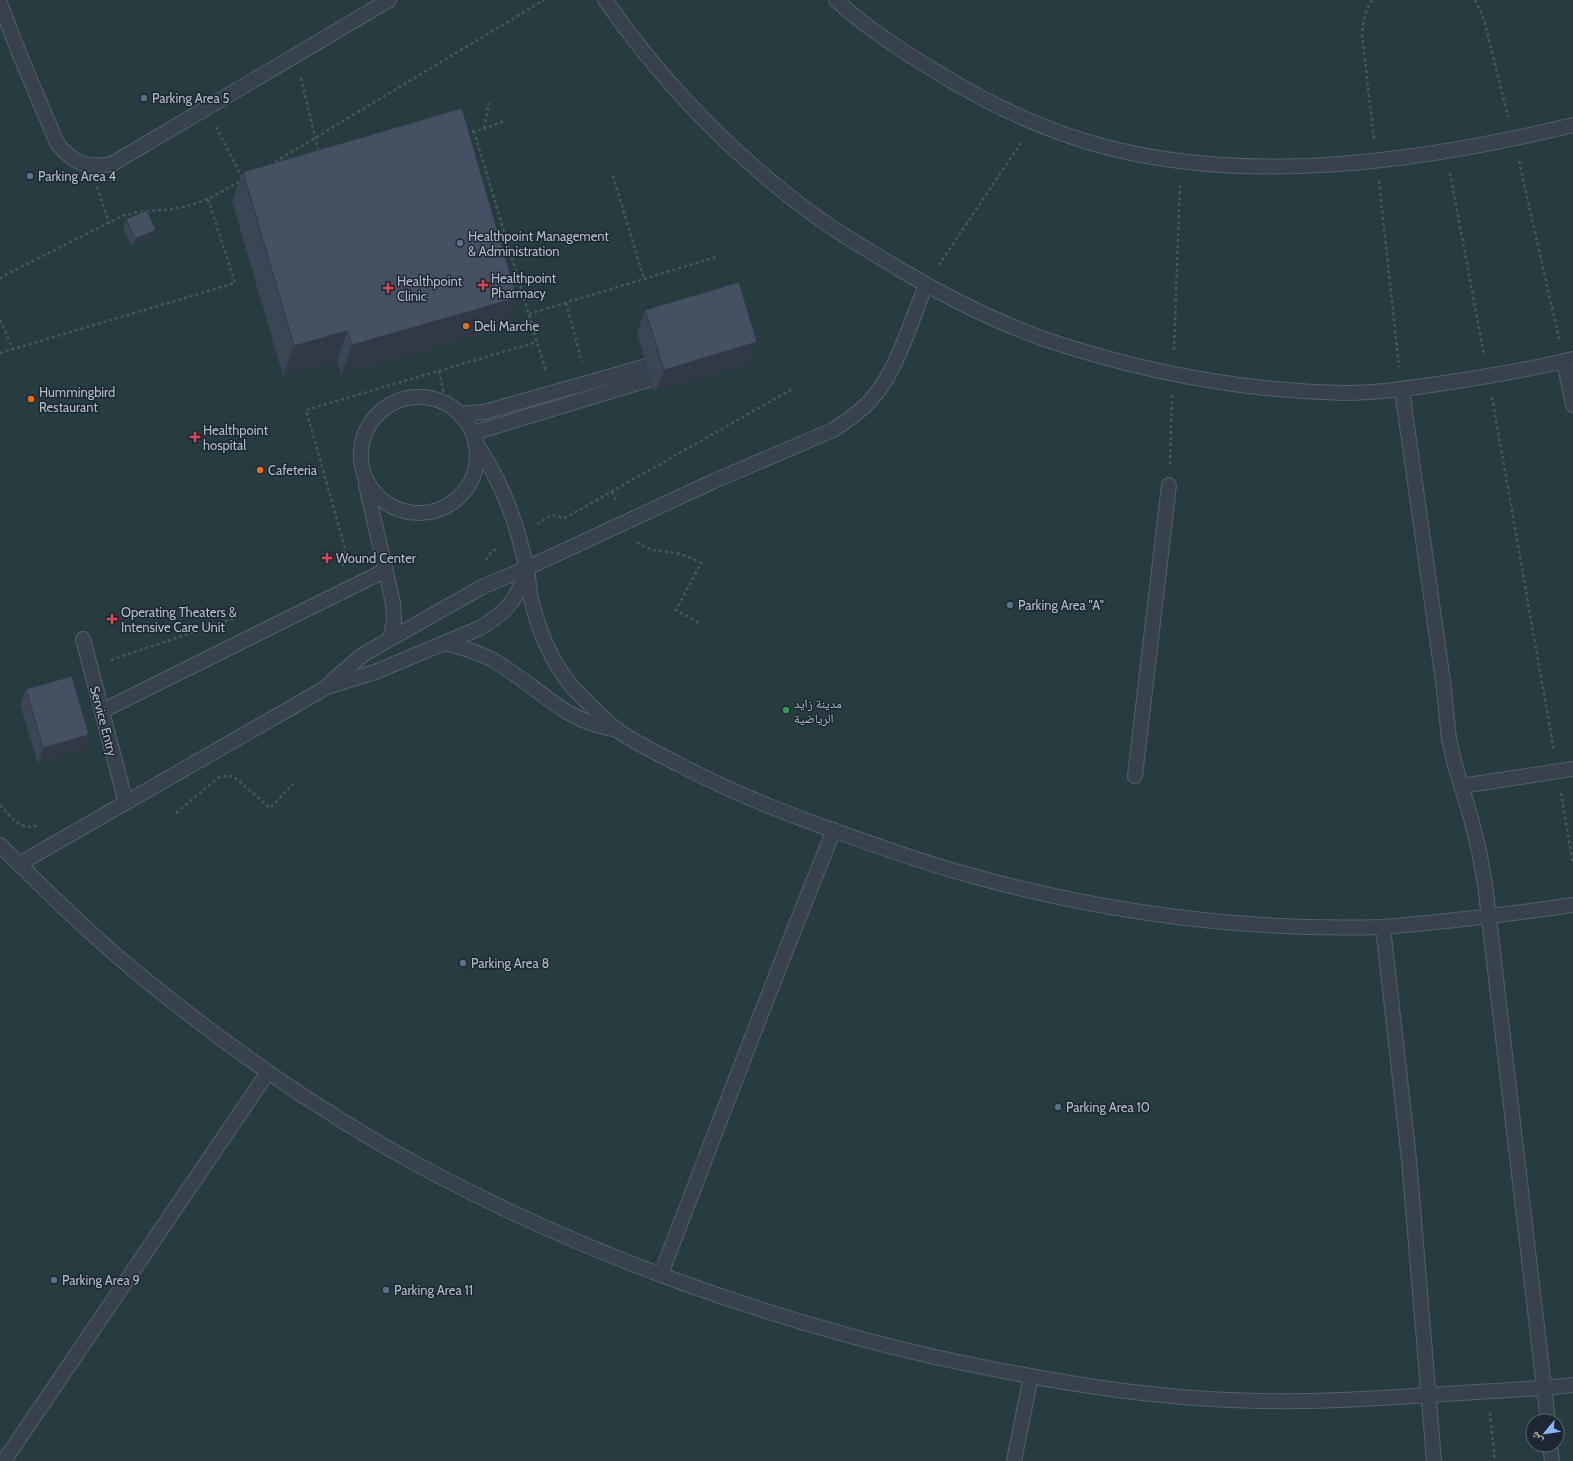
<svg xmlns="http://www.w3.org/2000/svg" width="1573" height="1461" font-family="Cabin,'Noto Naskh Arabic',sans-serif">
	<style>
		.green { fill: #263c3f; fill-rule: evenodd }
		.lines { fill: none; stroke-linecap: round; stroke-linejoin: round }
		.lane-casing { stroke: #565f6c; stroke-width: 16 }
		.path { stroke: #44595c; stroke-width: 2.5; stroke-dasharray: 3 3; stroke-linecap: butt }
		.lane { stroke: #38414e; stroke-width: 14 }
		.wall { fill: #3b4654 }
		.shaded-wall { fill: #303945 }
		.building { fill: #455162; stroke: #303945 }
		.service-dot { fill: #5c6f8a; stroke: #1d2633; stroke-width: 1.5 }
		.health-dot { fill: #e0444e; stroke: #1d2633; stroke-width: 1.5 }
		.food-dot { fill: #e8710a; stroke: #1d2633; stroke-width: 1.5 }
		.leisure-dot { fill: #2e9e5b; stroke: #1d2633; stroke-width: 1.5 }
		.labels { text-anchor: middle; stroke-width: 3; stroke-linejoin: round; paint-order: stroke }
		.poi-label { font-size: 13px; fill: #b4bcc9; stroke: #1d2633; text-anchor: start }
		.street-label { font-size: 13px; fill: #b4bcc9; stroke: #1d2633 }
	</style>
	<rect width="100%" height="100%" fill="#242f3e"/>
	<path class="green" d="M0,0H1573V1461H0ZM1533,1421H1557V1445H1533Z"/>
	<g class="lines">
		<g class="lane-casing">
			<g id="lane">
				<path d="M605,0C658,76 721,143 794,200C827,226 864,248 901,270C948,298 998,323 1050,341C1144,372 1245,391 1344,393C1384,393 1424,386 1464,380C1501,374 1538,368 1573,359"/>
				<path d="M836,0C865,27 898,48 932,69C981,100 1032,125 1088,142C1241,188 1420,162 1573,125"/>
				<path d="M0,3L19,53L57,143C73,163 87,169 112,164L389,0"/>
				<path d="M1564,361L1573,405"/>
				<path d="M1402,390L1443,681L1449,739L1455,765L1471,818L1479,851L1485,884L1548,1421"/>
				<circle cx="419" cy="455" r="58"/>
				<path d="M460,414L484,412L647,366"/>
				<path d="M473,433L651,379"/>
				<path d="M475,442C495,472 510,503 519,538C522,549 525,559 527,570C529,581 529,592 532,603C540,634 554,667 576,691C588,703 606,722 620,732C638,744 658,754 678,764C725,789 774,809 824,827C872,844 920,862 969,875C1102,912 1243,931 1382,927C1397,926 1413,924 1428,923C1477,918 1525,912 1573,905"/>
				<path d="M366,485L393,603L394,621L390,639"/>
				<path d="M83,639L126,803"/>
				<path d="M445,643C461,647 476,652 491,659C519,674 542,697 569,713C584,722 601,727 618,730"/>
				<path d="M327,687L339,675L364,654L482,587L527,568L714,481L833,430C848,420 863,410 875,395C898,368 912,318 926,285"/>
				<path d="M102,711L386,570"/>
				<path d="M1135,776L1169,485"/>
				<path d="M1461,786L1573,769"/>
				<path d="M0,845C50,895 101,945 157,989C243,1058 335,1121 433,1173C588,1255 764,1318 935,1357C1032,1378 1131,1396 1230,1400C1335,1405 1440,1393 1545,1388L1573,1385"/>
				<path d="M19,864L327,687L375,672L480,628C505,613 517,600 526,572"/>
				<path d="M1383,927L1409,1160L1434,1461"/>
				<path d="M661,1274C718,1126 774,977 834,830"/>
				<path d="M1550,1445L1552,1461"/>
				<path d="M4,1461L268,1072"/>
				<path d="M1014,1461L1031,1376"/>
			</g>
		</g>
		<g class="path">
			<path d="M1372,0C1365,11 1363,22 1362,34L1374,139"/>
			<path d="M1475,0L1484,19L1508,117"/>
			<path d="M301,78L319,153"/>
			<path d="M216,127L243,180"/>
			<path d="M484,128L489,103"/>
			<path d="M474,131L546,372"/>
			<path d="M466,133L484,129L504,121"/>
			<path d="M1519,161L1559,339"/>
			<path d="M270,165L544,0"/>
			<path d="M1450,173L1484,355"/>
			<path d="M613,176L644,279"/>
			<path d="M1379,181L1399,367"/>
			<path d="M97,187L109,223"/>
			<path d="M939,265L1022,141"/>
			<path d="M0,279L7,274L122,216L137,212L173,209L191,205L208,199L241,181"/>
			<path d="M566,303L582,362"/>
			<path d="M529,314L716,257"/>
			<path d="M0,320L13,349"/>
			<path d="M1174,350L1180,183"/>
			<path d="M0,353L235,283L208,199"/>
			<path d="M439,371L445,398"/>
			<path d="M1492,397L1554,751"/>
			<path d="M1170,464L1172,395"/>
			<path d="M612,492L617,502"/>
			<path d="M537,524L552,515L565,518L794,388"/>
			<path d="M637,542C651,553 660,550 676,553C685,555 693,559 701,563L676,610L699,623"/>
			<path d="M486,560L491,552L499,547"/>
			<path d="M343,566L345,548L306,410L537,342"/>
			<path d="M111,660L235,618"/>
			<path d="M1561,793L1573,864"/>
			<path d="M0,805C11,817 19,830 37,826"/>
			<path d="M176,813L218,778C224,776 228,775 234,777L270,808L293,784"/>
			<path d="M1490,1413L1495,1461"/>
		</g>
		<use href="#lane" class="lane"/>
	</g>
	<g class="wall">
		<path d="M243,172L517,298L506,327L341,375L337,361L283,376L232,201Z"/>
		<path d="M126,219L156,230L153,237L132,247L123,227Z"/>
		<path d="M645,310L749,365L655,392L637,333Z"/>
		<path d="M26,689L89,735L84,750L38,764L20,704Z"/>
	</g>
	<g class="shaded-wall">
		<path d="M156,230L153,237L132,247L135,239Z"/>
		<path d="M517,298L506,327L341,375L352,345Z"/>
		<path d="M347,331L337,361L283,376L294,346Z"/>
		<path d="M757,342L749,365L655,392L664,370Z"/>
		<path d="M89,735L84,750L38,764L43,748Z"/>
	</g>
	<g class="building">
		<path d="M462,108L517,298L352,345L347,331L294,346L243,172Z"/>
		<path d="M147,210L156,230L135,239L126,219Z"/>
		<path d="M739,282L757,342L664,370L645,310Z"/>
		<path d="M72,676L89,735L43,748L26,689Z"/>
	</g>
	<g class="service-dot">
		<circle cx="144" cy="98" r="4"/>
		<circle cx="30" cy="176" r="4"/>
		<circle cx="460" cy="243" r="4"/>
		<circle cx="1010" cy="605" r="4"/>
		<circle cx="463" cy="963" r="4"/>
		<circle cx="1058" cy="1107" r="4"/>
		<circle cx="54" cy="1280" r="4"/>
		<circle cx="386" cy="1290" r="4"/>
	</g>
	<g class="health-dot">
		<path d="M481 279h4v4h4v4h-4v4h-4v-4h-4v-4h4z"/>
		<path d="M386 282h4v4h4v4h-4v4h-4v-4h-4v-4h4z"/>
		<path d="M193 431h4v4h4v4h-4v4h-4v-4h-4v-4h4z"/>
		<path d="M325 552h4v4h4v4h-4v4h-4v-4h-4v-4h4z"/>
		<path d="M110 613h4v4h4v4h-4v4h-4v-4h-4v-4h4z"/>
	</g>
	<g class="food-dot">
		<circle cx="466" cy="326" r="4"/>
		<circle cx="31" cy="399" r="4"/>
		<circle cx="260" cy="470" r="4"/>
	</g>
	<circle class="leisure-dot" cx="786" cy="710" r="4"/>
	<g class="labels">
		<g class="poi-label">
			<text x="152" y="103">Parking Area 5</text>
			<text x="38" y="181">Parking Area 4</text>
			<text x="468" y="241">Healthpoint Management<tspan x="468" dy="15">&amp; Administration</tspan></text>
			<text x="491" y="283">Healthpoint<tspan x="491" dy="15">Pharmacy</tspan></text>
			<text x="397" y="286">Healthpoint<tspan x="397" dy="15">Clinic</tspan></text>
			<text x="474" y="331">Deli Marche</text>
			<text x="39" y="397">Hummingbird<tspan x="39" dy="15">Restaurant</tspan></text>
			<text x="203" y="435">Healthpoint<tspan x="203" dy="15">hospital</tspan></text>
			<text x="268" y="475">Cafeteria</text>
			<text x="336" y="563">Wound Center</text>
			<text x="1018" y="610">Parking Area "A"</text>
			<text x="121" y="617">Operating Theaters &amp;<tspan x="121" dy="15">Intensive Care Unit</tspan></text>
			<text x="794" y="708">مدينة زايد<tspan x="794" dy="15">الرياضية</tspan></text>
			<text x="471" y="968">Parking Area 8</text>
			<text x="1066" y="1112">Parking Area 10</text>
			<text x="62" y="1285">Parking Area 9</text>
			<text x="394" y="1295">Parking Area 11</text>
		</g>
		<g class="street-label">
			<text transform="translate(104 721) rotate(75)" y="5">Service Entry</text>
		</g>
	</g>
	<g transform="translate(1545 1433) rotate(241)"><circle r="19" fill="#1d2633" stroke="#59626f"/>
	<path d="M0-3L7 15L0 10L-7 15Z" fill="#8ab4f8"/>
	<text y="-6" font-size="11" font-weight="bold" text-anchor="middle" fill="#b4bcc9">ش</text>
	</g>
</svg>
